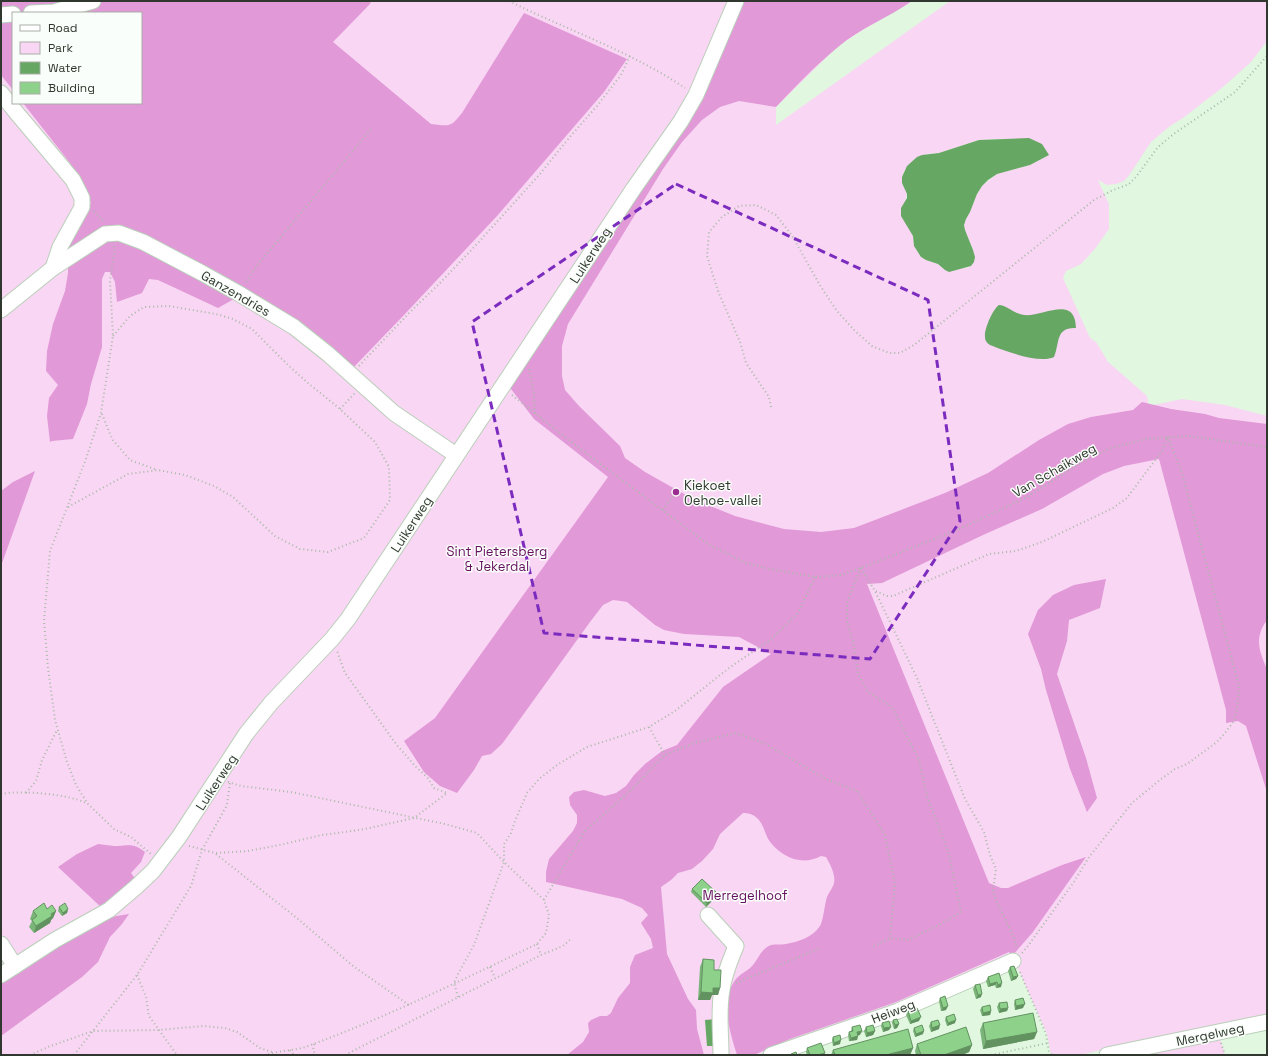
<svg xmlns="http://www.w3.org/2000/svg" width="1268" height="1056" font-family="'Space Grotesk',sans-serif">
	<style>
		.green { fill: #f9d6f3; fill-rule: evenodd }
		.forest { fill: #e199d8 }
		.water { fill: #66a763 }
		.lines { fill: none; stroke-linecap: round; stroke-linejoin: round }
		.minor-casing { stroke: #bacfb9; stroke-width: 17 }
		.path { stroke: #a9baa8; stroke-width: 2; stroke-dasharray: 1 3; stroke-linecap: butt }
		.minor { stroke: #fff; stroke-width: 15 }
		.wall { fill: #7ab478 }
		.shaded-wall { fill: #639261 }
		.building { fill: #8ed18b; stroke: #639261 }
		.marked { fill: none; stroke: #7b2cbf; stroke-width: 3; stroke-dasharray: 8 5; stroke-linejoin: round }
		.poi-dot { fill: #992e90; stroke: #fafefa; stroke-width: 1.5 }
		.labels { text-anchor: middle; stroke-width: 3; stroke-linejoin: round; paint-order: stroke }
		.street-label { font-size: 13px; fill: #2f372e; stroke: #fafefa }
		.poi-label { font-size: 13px; fill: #2f372e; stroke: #fafefa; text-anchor: start }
		.park-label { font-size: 13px; fill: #650f5f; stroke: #fafefa }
	</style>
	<rect width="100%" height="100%" fill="#e1f7e0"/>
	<g class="green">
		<path d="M1,1H912L858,33L838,46L776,107V125L950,1H1267V41L1251,62L1223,87L1183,118L1170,126L1151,142L1130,174L1124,181L1116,184L1107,185L1098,180L1109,204V229L1094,250L1081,264L1066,271L1063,278L1090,338L1096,342L1107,360V361L1147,396L1149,406L1182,399L1225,405L1267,416V1015L1079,1055H1051L1047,1034L1011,953L897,1004L756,1055H1ZM13,13H141V103H13ZM997,139L1013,140L1049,155L1030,165L997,174L982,186L977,194L970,212L966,219L964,225L965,230L973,250L974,262L971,266L967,268H961L953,271L945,270L938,264L926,260L921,257L914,246L913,236L911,232L905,202L907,193L902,183L904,171L927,154L939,153L979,140Z"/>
		<path d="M1220,1038L1225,1055H1141Z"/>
	</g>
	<g class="forest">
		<path d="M1,1H371L370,4L333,42L431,124C450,126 450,128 462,113L524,13L627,59L604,92L497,216L404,315L350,371L241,295L218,308L158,280L149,279L142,293L117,302L115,282L110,272H105L102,279V347L91,384L87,404L73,439L52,441L50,442L47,416L49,398L58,385L46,371L47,351L53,324L65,291L68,273V254L59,253L91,203L70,163L23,103H141V13H13V90L1,75Z"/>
		<path d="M739,1H912C888,18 860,28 838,47C816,65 795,87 776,107L739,101L720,107L702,120L682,142L663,169L568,324L562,346V376L565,390L579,406L620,446L625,458L645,472L693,499L735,516L784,529L821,532L854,528L875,520L945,493L988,473L1039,440L1068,424L1091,417L1133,410L1142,402L1171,409L1205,414L1219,418L1267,424V620C1254,638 1259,651 1267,669V792L1246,726L1238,721L1226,723V710L1159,459L1124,466L1103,474L1042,509L983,535L882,583L867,584L989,883L1001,888H1008L1062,865L1086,857L1033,932L1012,956L1009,952L896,1002L790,1039L754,1055H737C730,1032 719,1000 736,979C741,973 748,971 753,965C759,958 761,949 771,945C775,944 781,945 786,944C798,942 813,937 820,926C823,922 825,903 827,897C829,892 833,888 834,883C836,875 830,864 826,857L821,856C803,866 783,858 771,843C765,836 764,824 757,818C753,814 748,813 743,813L720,834L713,849L702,861L692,869L678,873L671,880L661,887L667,954L688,999L696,1010L697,1029L704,1055H567L583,1042L589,1032L588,1023L591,1020L600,1016H607L611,1013L618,998L630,983V967L635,955L653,948L651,939L641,923L648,915L642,908L622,899L546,882V872L549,859L573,831L577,823V815L570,805L569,797L574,792L584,790L605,796L616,793L626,786L634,775L645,764L662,751L677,745L723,687L771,654L739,637L684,634L664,630L655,625L627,602L621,601L613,600L603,605L590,622L502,744L491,754L482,756L474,770L457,793L440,786L424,772L404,741L435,718L608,477L534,419L511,389L510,382L651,169Z"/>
		<path d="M35,471L1,566V491L13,482Z"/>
		<path d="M1106,579L1100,608L1069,620L1067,641L1057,674L1086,758L1097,798L1087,812L1070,769L1046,690L1041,669L1028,634L1038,610L1053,595L1074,585Z"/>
		<path d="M98,844C103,845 109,845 114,846C127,846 133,842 145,852L141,862L131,873L136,880L101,907L58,867L77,854Z"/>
		<path d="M129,914L122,924L110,937L98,962L82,977L1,1036V981L99,919Z"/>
	</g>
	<g class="water">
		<path d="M1029,138L1042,144L1049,155L1030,165L997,174L988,180L982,186L977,194L970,212L966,219L964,225L965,230L973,250L975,257L974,262L971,266L949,272L945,270L938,264L926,260L921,257L914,246L913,236L901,216V208L907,198V194L902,183V177L907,166L917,157L922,155L939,153L979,140Z"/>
		<path d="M999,305C1007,305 1014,314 1024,315C1043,317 1075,294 1076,328C1055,327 1060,343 1054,357C1039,364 1005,351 990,345C987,343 985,341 985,337C984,329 993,309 999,305Z"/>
		<path d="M716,1019L718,1046H707L705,1020Z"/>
	</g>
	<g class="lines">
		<g class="minor-casing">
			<g id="minor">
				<path d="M31,13L54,12L93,1"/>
				<path d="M1,15L13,14"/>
				<path d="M1,93L15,111L73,180L82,198V207L60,247L53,268"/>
				<path d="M1,310L53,268L105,234L119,233L143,242L202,273L238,293L294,327L328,354L394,413L456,455"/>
				<path d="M708,915L736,946C730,961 724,974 722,990C718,1011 721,1034 721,1055"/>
				<path d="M1,944L15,966"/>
				<path d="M1,975L55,940L109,910L136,887L153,871L179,837L246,734L271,703L332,639L348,619L634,188L681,121L696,95L736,1"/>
				<path d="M771,1055L898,1011L1013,961"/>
				<path d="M1107,1055L1267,1022"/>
			</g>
		</g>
		<g class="path">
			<path d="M509,1C567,30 630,51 685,88"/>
			<path d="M94,211L103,221"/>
			<path d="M114,246L115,252L113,260L110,281L113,336L101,413L86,459L50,551L44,621L48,668L55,720L67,762L76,785L88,804L114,829L131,837L151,854"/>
			<path d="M246,282L259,263L372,128"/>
			<path d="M359,366L410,312L440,283L477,244L540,174L569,138L597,106L621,75L630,56"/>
			<path d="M529,369L534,394L535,414"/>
			<path d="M512,395L579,448L708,544L746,563L770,569L815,577L841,575L869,565L964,527L1029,496L1082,462L1111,448L1146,439L1188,436L1267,447"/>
			<path d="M771,407L769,397L746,363L740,342L718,291L707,256L709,232L722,217L739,206L756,205L776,215L791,234L821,287L837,311L855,331L872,346L889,353H900L914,345L1094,200L1111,191L1129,184L1136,177L1158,147L1175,133L1235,92L1267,56"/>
			<path d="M340,409L355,393"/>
			<path d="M102,414L112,439L130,460L157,470"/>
			<path d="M68,507L128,474L158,470L185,475L214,486L233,497L275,536L300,549L328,552L364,538L390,500L389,467L375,442L340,409L308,383L289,366L252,329L233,319L216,314L169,306L144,307L130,316L113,336"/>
			<path d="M663,510L673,496"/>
			<path d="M861,568L875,591L917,678L965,799L984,832L990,855L996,869L993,891L996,900L1014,938L1017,949"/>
			<path d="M861,568L847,602V622L853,641L858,674L868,692L892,707L919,760L927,796L949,854L961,912L941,924L908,940L890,938L872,947"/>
			<path d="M876,591L887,596H893L989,554L1016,551L1042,542L1113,508L1127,498L1141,479L1162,451L1168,437"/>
			<path d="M649,727L665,755"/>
			<path d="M228,782L241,786L291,792L445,824L477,833L504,862L544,900L549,915L546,933L537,944C462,980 387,1017 308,1046C295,1051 280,1050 266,1055"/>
			<path d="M26,793L36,781L42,760L57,730"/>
			<path d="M1,794C21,790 68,794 86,803"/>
			<path d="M189,846L215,853L248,851L284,844L322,835L345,832L365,829L414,818L447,793L434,788L427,777L415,766L396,744L345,673L337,651"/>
			<path d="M216,854L298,919L353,966L409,1005"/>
			<path d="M544,900L584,832L628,793L665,755L694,743L736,733L764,743L826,779L857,791L885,835L895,884L890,938"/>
			<path d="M537,944L541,955"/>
			<path d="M1022,953L1028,946L1074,882L1089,857L1132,803L1161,779L1175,769L1187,764L1217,742L1225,733L1234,721L1237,710L1239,686L1182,473L1168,437"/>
			<path d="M490,967L495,978"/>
			<path d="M1020,972L1046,1034L1049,1052L1052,1055"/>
			<path d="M137,975L146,997L149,1016L177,1055"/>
			<path d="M736,983L818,949"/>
			<path d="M458,997L454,983L458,974L474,945L504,862V844L511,833L515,821L527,793L539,779L557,765L587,747L649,727L675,711L729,668L770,640L785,626L798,613L815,577"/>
			<path d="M1221,1043L1225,1055"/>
			<path d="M314,1044L313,1050L316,1055"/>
			<path d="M290,1050L294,1055"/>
			<path d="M30,1055L48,1047L93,1031L159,1030L203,1026L225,1028L237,1032L260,1048L272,1052"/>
			<path d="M74,1055L137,975L191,886L202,850L227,805L230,783"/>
			<path d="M345,1055L541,955L563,946L572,938"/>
			<path d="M991,1055L1048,1043"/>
		</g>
		<use href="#minor" class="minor"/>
	</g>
	<g class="wall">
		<path d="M692,889L716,897L706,907L691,892Z"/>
		<path d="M59,907L68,909L67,913L62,916L58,911Z"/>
		<path d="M47,909L56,911L53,918L51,920L50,923L34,933L29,927L32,921L30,919L33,911Z"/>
		<path d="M703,959L714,970L720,988L718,995H712L710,1000H698L700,967Z"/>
		<path d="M1010,967L1018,976L1016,979L1011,981L1008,971Z"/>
		<path d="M999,973L1001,987L996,988L995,985L988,987L986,981L988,977Z"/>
		<path d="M975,985L981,997L976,999L973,989Z"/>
		<path d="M940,998L946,1010L941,1011L939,1001Z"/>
		<path d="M1015,1000L1023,1008L1015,1010L1014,1004Z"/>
		<path d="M999,1003L1008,1008L1007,1011L999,1013L997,1007Z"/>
		<path d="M982,1007L991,1011L990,1015L982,1016L980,1010Z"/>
		<path d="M908,1011L919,1021L910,1024L906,1015Z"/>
		<path d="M946,1017L955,1023L947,1026L945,1020Z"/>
		<path d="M893,1020L899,1024L897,1028L894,1029L892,1023Z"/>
		<path d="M931,1022L939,1029L931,1032L929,1026Z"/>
		<path d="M882,1023L891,1027L889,1030L883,1032L881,1026Z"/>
		<path d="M983,1023L1037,1032L1034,1039L983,1049L980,1030Z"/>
		<path d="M852,1027L860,1035H858L857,1040L849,1041L848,1035L849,1032L851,1031Z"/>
		<path d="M866,1027L875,1031L873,1035L866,1037L864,1031Z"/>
		<path d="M914,1028L923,1034L915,1037L913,1031Z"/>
		<path d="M833,1037L840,1044L833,1046L832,1040Z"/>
		<path d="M917,1044L972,1045L969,1052L962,1055H916L915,1051Z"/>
		<path d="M807,1048L825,1053L824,1055H807L806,1052Z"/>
		<path d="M913,1048L910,1055H831L833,1050Z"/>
	</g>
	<g class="shaded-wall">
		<path d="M717,893L716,897L706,907L707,903Z"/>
		<path d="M68,909L67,913L62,916L63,913Z"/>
		<path d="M56,911L53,918L51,920L50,923L34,933L36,926Z"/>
		<path d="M1018,976L1016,979L1011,981L1013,977Z"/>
		<path d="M997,982L995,985L988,987L990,984Z"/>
		<path d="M1002,983L1001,987L996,988L998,985Z"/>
		<path d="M713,988H720L718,995H712L710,1000H698L701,992Z"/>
		<path d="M982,994L981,997L976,999L978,995Z"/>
		<path d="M1025,1004L1023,1008L1015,1010L1016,1006Z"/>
		<path d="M948,1006L946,1010L941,1011L943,1008Z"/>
		<path d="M1008,1008L1007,1011L999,1013L1000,1009Z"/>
		<path d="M991,1011L990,1015L982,1016L983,1013Z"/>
		<path d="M921,1017L919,1021L910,1024L911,1021Z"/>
		<path d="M956,1020L955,1023L947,1026L948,1023Z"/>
		<path d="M899,1024L897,1028L894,1029L895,1025Z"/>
		<path d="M940,1025L939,1029L931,1032L932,1028Z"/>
		<path d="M891,1027L889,1030L883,1032L884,1028Z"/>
		<path d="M862,1031L860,1035L856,1036L857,1032Z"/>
		<path d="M875,1031L873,1035L866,1037L867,1033Z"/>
		<path d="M924,1031L923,1034L915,1037L916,1034Z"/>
		<path d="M1037,1032L1034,1039L983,1049L986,1041Z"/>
		<path d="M858,1036L857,1040L849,1041L851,1038Z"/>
		<path d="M841,1040L840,1044L833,1046L834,1043Z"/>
		<path d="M972,1045L969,1052L962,1055H944Z"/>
		<path d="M913,1048L910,1055H886Z"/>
	</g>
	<g class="building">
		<path d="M702,879L717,893L707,903L692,889Z"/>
		<path d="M44,903L47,909L52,905L56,911L51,914L52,916L36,926L32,920L37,916L33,911Z"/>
		<path d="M65,903L68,909L63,913L59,907Z"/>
		<path d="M703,959L714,960V970H721L720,988H713V993L701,992Z"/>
		<path d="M1014,966L1018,976L1013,977L1010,967Z"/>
		<path d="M999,973L1002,983L998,985L997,982L990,984L988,977Z"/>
		<path d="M980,984L982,994L978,995L975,985Z"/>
		<path d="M945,996L948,1006L943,1008L940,998Z"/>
		<path d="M1023,998L1025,1004L1016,1006L1015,1000Z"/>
		<path d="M1007,1002L1008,1008L1000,1009L999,1003Z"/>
		<path d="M990,1005L991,1011L983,1013L982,1007Z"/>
		<path d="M917,1008L921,1017L911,1021L908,1011Z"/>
		<path d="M1033,1013L1037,1032L986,1041L983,1023Z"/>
		<path d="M954,1014L956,1020L948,1023L946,1017Z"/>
		<path d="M897,1019L899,1024L895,1025L893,1020Z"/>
		<path d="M938,1020L940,1025L932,1028L931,1022Z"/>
		<path d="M889,1021L891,1027L884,1028L882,1023Z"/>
		<path d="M860,1025L862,1031L857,1032L858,1036L851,1038L849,1032L853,1031L852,1027Z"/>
		<path d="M873,1025L875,1031L867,1033L866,1027Z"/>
		<path d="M922,1025L924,1031L916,1034L914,1028Z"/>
		<path d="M966,1027L972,1045L944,1055H921L917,1044Z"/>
		<path d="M908,1029L913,1048L886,1055H835L833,1050Z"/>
		<path d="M840,1035L841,1040L834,1043L833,1037Z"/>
		<path d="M821,1043L825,1053L818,1055H810L807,1048Z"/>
		<path d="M796,1052L797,1055H792L791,1054Z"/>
	</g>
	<path class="marked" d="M676,184L928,300L960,521L870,659L544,633L472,322Z"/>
	<circle class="poi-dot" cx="676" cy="492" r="4"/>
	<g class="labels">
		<g class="street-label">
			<text transform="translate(590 255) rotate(-57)" y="5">Luikerweg</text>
			<text transform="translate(236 293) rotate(30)" y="5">Ganzendries</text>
			<text transform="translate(1054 470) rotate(-30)" y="5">Van Schaikweg</text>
			<text transform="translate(411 524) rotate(-57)" y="5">Luikerweg</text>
			<text transform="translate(216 782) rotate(-57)" y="5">Luikerweg</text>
			<text transform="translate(893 1011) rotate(-21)" y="5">Heiweg</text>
			<text transform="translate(1210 1034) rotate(-12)" y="5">Mergelweg</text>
		</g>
		<g class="poi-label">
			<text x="684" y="490">Kiekoet<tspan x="684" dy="15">Oehoe-vallei</tspan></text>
		</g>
		<g class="park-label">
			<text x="497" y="556">Sint Pietersberg<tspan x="497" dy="15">&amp; Jekerdal</tspan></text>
			<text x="745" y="900">Merregelhoof</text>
		</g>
	</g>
	<rect width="1268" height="1056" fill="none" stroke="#2f372e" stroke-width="4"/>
	<rect x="12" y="12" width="130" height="92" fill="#fafefa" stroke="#a9aea8"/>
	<rect x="20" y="25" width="20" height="6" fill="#ffffff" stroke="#a9aea8"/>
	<text x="48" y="32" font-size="12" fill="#2f372e">Road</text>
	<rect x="20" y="42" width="20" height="12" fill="#f9d6f3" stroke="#a9aea8"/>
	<text x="48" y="52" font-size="12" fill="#2f372e">Park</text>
	<rect x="20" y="62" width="20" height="12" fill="#66a763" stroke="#a9aea8"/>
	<text x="48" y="72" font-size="12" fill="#2f372e">Water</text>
	<rect x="20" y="82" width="20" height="12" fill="#8ed18b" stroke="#a9aea8"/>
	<text x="48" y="92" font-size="12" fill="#2f372e">Building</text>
</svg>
